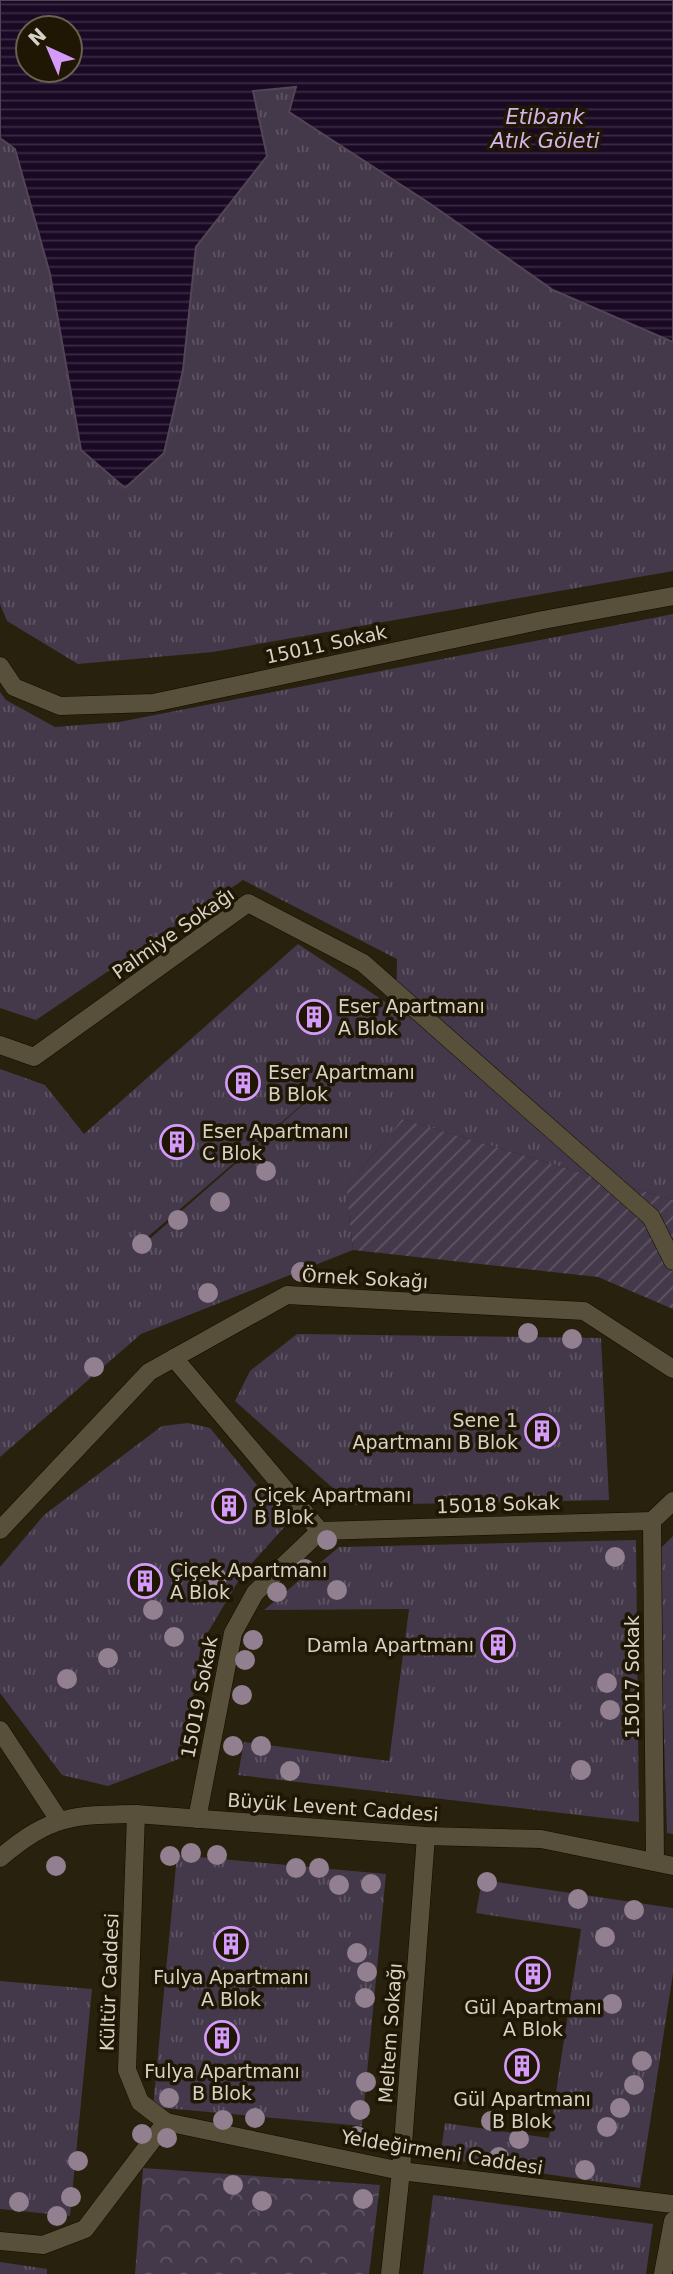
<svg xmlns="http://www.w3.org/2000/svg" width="673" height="2274" font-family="'DejaVu Sans',sans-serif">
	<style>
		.grass { fill: url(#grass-tufts); fill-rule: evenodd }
		.park { fill: url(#park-crowns) }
		.garden { fill: url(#garden-furrows) }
		.water { fill: url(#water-rules); stroke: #534555; stroke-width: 2; fill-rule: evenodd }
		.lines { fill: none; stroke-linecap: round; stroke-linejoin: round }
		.service-casing { stroke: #110a00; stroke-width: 19 }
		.minor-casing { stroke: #110a00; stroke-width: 19 }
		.tertiary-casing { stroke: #110a00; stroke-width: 19 }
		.service { stroke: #58503a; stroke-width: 18 }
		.minor { stroke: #58503a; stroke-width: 18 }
		.tertiary { stroke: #58503a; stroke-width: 18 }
		.tree { fill: #927f8f }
		.labels { text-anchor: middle; stroke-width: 7; stroke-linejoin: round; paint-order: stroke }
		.street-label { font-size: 19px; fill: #d7d2c6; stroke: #1f1704 }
		.poi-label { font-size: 19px; fill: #d7d2c6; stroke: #1f1704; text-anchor: start }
		.water-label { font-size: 21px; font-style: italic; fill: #d5b3eb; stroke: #1f1704 }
	</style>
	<defs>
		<pattern id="grass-tufts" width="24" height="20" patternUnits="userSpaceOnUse" patternTransform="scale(1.75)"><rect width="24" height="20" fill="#44394b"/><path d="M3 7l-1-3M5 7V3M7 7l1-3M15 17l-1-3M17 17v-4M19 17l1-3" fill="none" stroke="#5e5563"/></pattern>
		<pattern id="park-crowns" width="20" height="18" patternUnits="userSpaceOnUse" patternTransform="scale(1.75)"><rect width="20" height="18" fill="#44394b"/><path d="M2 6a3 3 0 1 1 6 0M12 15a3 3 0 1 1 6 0" fill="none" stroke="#5e5563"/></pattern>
		<pattern id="garden-furrows" width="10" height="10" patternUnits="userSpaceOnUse" patternTransform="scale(1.75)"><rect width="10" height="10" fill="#44394b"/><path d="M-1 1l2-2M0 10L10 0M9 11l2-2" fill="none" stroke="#5e5563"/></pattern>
		<pattern id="water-rules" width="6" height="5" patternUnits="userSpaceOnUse" patternTransform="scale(1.75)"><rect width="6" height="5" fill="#1a0924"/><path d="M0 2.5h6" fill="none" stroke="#3b2c42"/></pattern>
	</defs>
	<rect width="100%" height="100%" fill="#28210d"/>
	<g class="grass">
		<path d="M296,87L290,112L429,203L553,290L673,342V571L213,652L78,664L7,621L0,604V138L15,149L50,274L81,449L183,370L196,247L267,156L252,91Z"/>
		<path d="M673,614V1200L402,1119L346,1188L353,1250L141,1334L0,1457V1069L45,1085L84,1134L298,944L396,1009L397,959L243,880L36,1020L0,1008V692L6,700L55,727L119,722ZM306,1102L146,1242L137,1246L305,1102Z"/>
		<path d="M297,1334L601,1338L609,1500L352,1505L235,1401L250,1371Z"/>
		<path d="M188,1423L210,1428L288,1523L243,1573L201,1644L184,1757L108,1786L62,1775L0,1693V1567L44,1515L162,1426Z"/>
		<path d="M673,1536V1834L667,1833L658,1551Z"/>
		<path d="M636,1540L639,1822L238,1775L244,1742L389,1761L409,1609L264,1610L339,1547Z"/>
		<path d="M177,1855L386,1874L362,2126L153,2107Z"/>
		<path d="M482,1880L673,1908V1973L640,2188L440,2158L445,2123L549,2138L581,1929L476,1913Z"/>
		<path d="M0,1981L92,1989L70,2216L0,2209Z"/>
		<path d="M433,2195L653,2224L646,2274H423Z"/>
		<path d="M0,2262L47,2269V2274H0Z"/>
	</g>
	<path class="park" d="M143,2168L380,2185L369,2274H135Z"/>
	<path class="garden" d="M402,1119L673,1200V1309L598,1277L353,1250L346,1188Z"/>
	<path class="water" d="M0,0H673V342L553,290L429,203L289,112L296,87L253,91L267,156L196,247L183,370L164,453L125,488L81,450L50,274L15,149L0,138ZM28,28H70V70H28Z"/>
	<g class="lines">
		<g class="service-casing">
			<g id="service">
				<path d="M0,666L14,687L60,706L153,703L543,620L673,596"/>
				<path d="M0,1045L34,1057L248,903L363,963L651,1217L673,1261"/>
				<path d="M174,1358L320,1531"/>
				<path d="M0,1530L149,1372L287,1295L584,1311L673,1369"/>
				<path d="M320,1531L652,1521"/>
				<path d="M136,1814L127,2070L140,2102L166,2122L401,2171L673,2204"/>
				<path d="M197,1819L233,1633L255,1593L320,1531"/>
				<path d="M655,1862L652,1521L673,1501"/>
				<path d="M0,2241L43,2245L85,2229L166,2122"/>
				<path d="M390,2274L401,2171L426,1836"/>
			</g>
		</g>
		<g class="minor-casing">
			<g id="minor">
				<path d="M0,1730L59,1820"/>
				<path d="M663,2274L673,2221"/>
			</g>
		</g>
		<g class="tertiary-casing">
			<path id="tertiary" d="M0,1858C51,1815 72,1815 136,1814L426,1836L541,1839L673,1866"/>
		</g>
		<use href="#service" class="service"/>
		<use href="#minor" class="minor"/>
		<use href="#tertiary" class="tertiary"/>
	</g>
	<g class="tree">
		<circle cx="266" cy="1171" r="10"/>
		<circle cx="220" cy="1202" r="10"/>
		<circle cx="178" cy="1220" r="10"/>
		<circle cx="142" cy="1244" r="10"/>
		<circle cx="301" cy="1272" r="10"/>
		<circle cx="208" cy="1293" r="10"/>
		<circle cx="528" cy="1333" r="10"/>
		<circle cx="572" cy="1339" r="10"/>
		<circle cx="94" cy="1367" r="10"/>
		<circle cx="327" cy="1540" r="10"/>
		<circle cx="615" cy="1557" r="10"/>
		<circle cx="305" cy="1569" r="10"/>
		<circle cx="217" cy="1578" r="10"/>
		<circle cx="337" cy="1590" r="10"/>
		<circle cx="277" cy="1592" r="10"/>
		<circle cx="153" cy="1610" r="10"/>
		<circle cx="174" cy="1637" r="10"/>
		<circle cx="253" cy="1640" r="10"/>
		<circle cx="108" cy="1658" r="10"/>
		<circle cx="245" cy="1660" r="10"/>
		<circle cx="67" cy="1679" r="10"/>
		<circle cx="607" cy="1683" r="10"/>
		<circle cx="242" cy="1695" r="10"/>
		<circle cx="610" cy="1710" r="10"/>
		<circle cx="233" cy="1746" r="10"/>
		<circle cx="261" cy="1746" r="10"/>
		<circle cx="581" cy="1770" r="10"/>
		<circle cx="290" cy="1771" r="10"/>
		<circle cx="191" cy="1853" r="10"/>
		<circle cx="217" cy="1855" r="10"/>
		<circle cx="170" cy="1856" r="10"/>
		<circle cx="56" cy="1866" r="10"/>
		<circle cx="296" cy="1868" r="10"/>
		<circle cx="319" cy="1868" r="10"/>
		<circle cx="487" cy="1882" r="10"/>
		<circle cx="371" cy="1884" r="10"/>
		<circle cx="339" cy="1885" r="10"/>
		<circle cx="578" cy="1899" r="10"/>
		<circle cx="634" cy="1910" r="10"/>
		<circle cx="605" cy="1937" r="10"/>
		<circle cx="357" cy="1953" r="10"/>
		<circle cx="367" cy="1972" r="10"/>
		<circle cx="365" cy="1998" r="10"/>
		<circle cx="612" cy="2004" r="10"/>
		<circle cx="642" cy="2061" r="10"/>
		<circle cx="366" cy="2082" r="10"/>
		<circle cx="634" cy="2085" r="10"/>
		<circle cx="169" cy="2098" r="10"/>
		<circle cx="620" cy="2108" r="10"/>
		<circle cx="360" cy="2110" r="10"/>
		<circle cx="255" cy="2118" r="10"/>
		<circle cx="223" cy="2120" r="10"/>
		<circle cx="491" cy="2121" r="10"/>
		<circle cx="607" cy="2127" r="10"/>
		<circle cx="142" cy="2134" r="10"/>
		<circle cx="357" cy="2136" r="10"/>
		<circle cx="167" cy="2138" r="10"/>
		<circle cx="519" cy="2139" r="10"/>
		<circle cx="499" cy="2157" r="10"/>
		<circle cx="78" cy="2161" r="10"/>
		<circle cx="585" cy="2170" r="10"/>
		<circle cx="233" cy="2185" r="10"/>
		<circle cx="71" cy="2197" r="10"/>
		<circle cx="363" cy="2199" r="10"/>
		<circle cx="262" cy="2201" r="10"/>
		<circle cx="19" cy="2202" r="10"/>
		<circle cx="57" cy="2216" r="10"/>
	</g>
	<defs>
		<g id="building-ring" transform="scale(1.75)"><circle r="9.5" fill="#1f1704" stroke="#d59bfa" stroke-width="1.5"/><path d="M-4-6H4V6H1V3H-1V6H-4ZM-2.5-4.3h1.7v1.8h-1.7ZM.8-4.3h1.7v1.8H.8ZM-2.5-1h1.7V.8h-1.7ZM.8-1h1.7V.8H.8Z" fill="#d59bfa"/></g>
	</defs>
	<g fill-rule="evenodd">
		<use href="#building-ring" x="314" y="1017"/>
		<use href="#building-ring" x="243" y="1083"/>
		<use href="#building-ring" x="177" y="1142"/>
		<use href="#building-ring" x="542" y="1431"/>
		<use href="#building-ring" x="229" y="1506"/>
		<use href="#building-ring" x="145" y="1581"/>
		<use href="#building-ring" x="498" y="1645"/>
		<use href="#building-ring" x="231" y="1944"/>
		<use href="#building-ring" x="533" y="1974"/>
		<use href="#building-ring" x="222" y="2038"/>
		<use href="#building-ring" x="522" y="2066"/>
	</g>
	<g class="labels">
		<g class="street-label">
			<text transform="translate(326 644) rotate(-12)" y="7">15011 Sokak</text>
			<text transform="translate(173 933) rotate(-35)" y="7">Palmiye Sokağı</text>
			<text transform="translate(365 1278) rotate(3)" y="7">Örnek Sokağı</text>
			<text transform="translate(498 1504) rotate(-2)" y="7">15018 Sokak</text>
			<text transform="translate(632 1677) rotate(-90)" y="7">15017 Sokak</text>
			<text transform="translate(199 1697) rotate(-79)" y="7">15019 Sokak</text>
			<text transform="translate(333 1807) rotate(4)" y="7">Büyük Levent Caddesi</text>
			<text transform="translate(109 1982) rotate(-88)" y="7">Kültür Caddesi</text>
			<text transform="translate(390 2033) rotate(-86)" y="7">Meltem Sokağı</text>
			<text transform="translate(442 2152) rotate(9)" y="7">Yeldeğirmeni Caddesi</text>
		</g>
		<g class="poi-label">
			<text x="338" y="1013">Eser Apartmanı<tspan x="338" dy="22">A Blok</tspan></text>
			<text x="268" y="1079">Eser Apartmanı<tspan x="268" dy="22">B Blok</tspan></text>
			<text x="202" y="1138">Eser Apartmanı<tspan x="202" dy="22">C Blok</tspan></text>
			<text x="518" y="1427" text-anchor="end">Sene 1<tspan x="518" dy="22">Apartmanı B Blok</tspan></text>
			<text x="254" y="1502">Çiçek Apartmanı<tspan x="254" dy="22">B Blok</tspan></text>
			<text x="170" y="1577">Çiçek Apartmanı<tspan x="170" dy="22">A Blok</tspan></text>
			<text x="474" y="1652" text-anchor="end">Damla Apartmanı</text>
			<text x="231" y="1984" text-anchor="middle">Fulya Apartmanı<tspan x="231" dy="22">A Blok</tspan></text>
			<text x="533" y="2014" text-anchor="middle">Gül Apartmanı<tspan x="533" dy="22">A Blok</tspan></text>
			<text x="222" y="2078" text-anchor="middle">Fulya Apartmanı<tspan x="222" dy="22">B Blok</tspan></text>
			<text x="522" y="2106" text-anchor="middle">Gül Apartmanı<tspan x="522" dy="22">B Blok</tspan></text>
		</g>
		<g class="water-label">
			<text x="545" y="124">Etibank<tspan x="545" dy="24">Atık Göleti</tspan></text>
		</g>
	</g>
	<g transform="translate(49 49) rotate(316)"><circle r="33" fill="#1f1704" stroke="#696252" stroke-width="2"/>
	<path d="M0-5L12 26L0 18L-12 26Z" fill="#d59bfa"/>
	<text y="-10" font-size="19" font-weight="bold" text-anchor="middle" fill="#d7d2c6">N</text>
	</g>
</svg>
